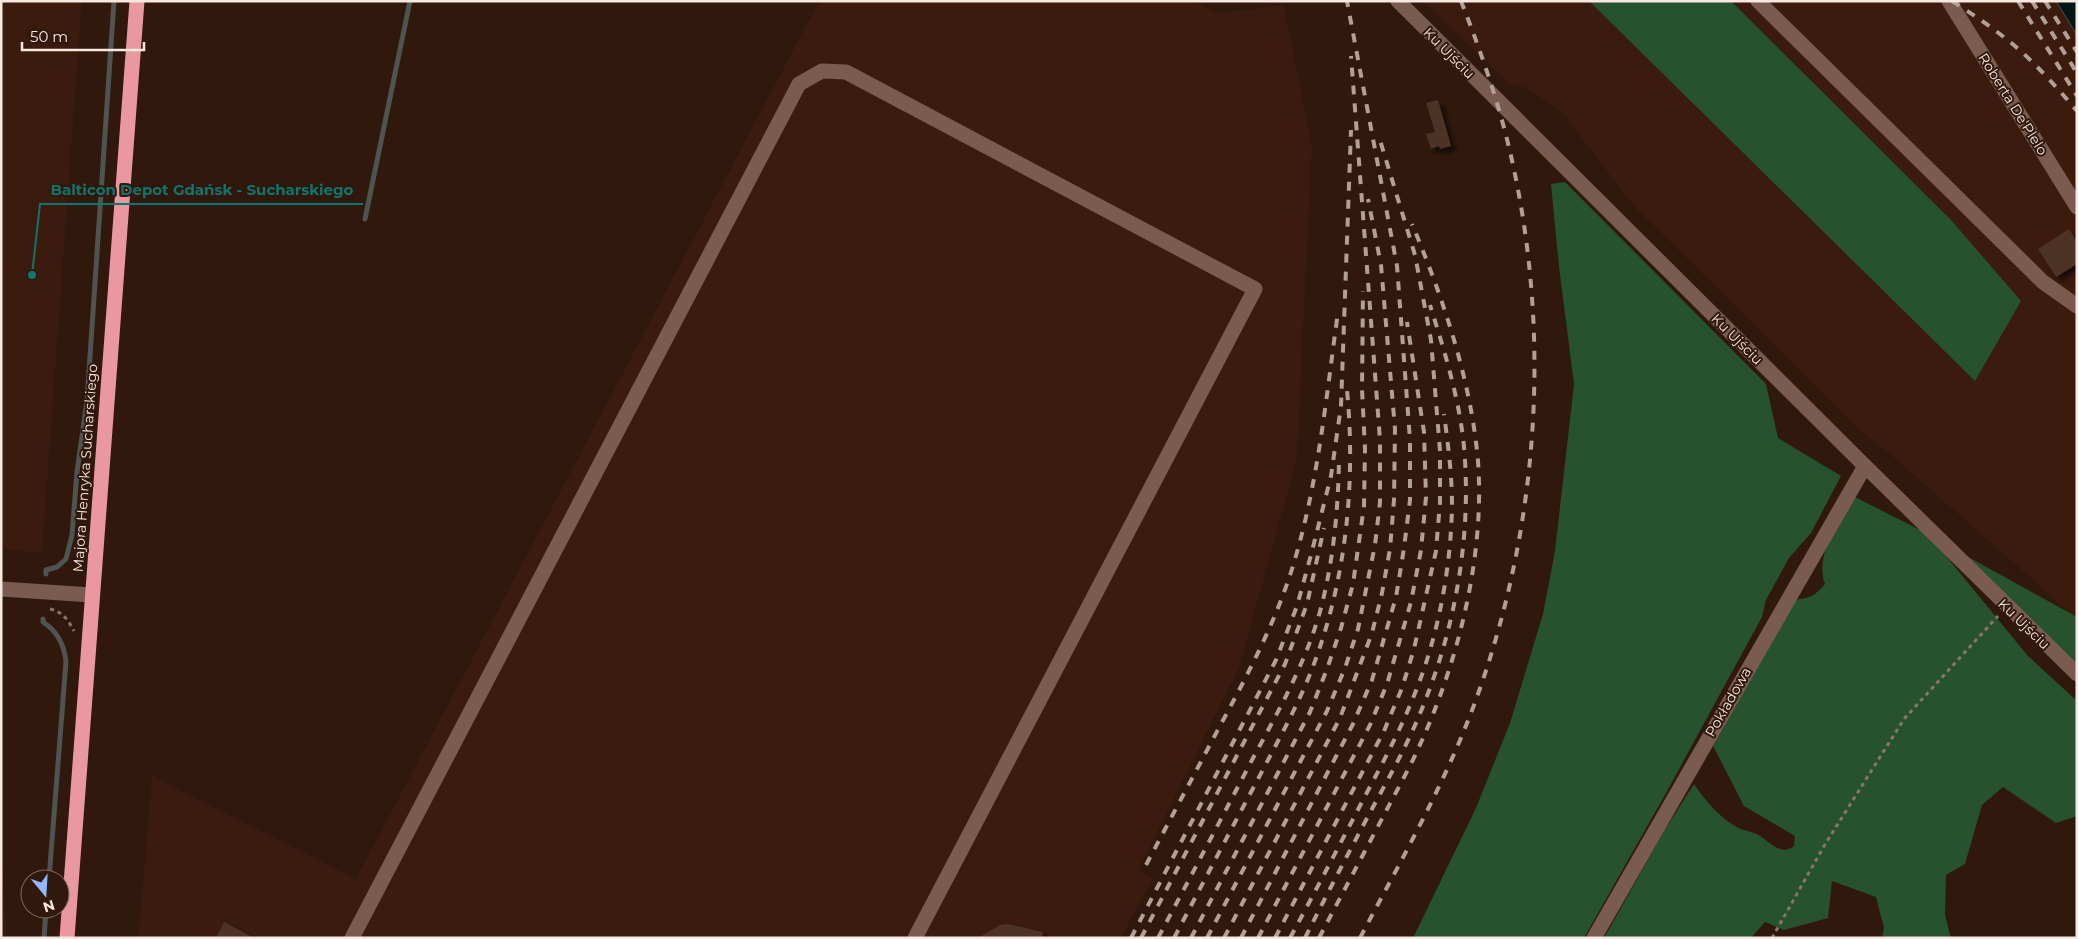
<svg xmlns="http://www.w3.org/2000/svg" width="2078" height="939" font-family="Montserrat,sans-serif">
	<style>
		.built { fill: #3a1b0d }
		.green { fill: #26522d }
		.water { fill: #051414; stroke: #4e5451 }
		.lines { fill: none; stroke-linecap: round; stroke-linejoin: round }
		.stream { stroke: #4e5451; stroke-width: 5 }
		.building { fill: #4e3327; filter: url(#shadow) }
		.path { stroke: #8a756c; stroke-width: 3; stroke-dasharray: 4 4; stroke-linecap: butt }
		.minor { stroke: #795c4f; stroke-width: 15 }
		.highway { stroke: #e9989f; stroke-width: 15 }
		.rail { stroke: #b29f96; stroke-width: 4; stroke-dasharray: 9 9; stroke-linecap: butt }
		.labels { text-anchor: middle; stroke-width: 4; stroke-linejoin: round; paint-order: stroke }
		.street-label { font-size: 14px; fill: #f9e8e0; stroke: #30180d }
		.leader { fill: none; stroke: #0f766e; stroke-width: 2 }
		.callout-dot { fill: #0f766e; stroke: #30180d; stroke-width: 2 }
		.callout-label { font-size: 15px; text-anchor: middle; font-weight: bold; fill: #0f766e; stroke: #30180d; stroke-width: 4; stroke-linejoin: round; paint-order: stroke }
	</style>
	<defs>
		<filter id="shadow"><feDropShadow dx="4.5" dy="4.5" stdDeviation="2.5" flood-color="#0009"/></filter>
	</defs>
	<rect width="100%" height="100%" fill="#30180d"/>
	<g class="built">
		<path d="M1,1H82L42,553L1,549Z"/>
		<path d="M819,1H1194L1216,13L1284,5L1312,147L1297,460L1239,668L1138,871L1153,878L1121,938H138L152,776L356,879Z"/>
		<path d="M1423,1H2056L2077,35V622L2049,594L1898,461L1857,428L1632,204L1561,111L1526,88L1508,83Z"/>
		<path d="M1,852L7,938H1Z"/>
	</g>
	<g class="green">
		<path d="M1589,1H1731L1951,220L2021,301L1975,381Z"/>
		<path d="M1565,182L1766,384L1778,438L1841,476L1811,533L1789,558L1766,600L1762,617L1666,793L1584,938H1413L1476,808L1510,723L1543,614L1555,551L1574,384L1559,267L1551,184Z"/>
		<path d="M1853,496L1928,534L2028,656L2077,701V816L2056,823L2003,787L1982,805L1965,864L1946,875L1945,915L1951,938H1882L1884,928L1876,897L1832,881L1828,918L1784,930L1765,922L1751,938H1604L1664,831L1694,784C1705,800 1718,816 1735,826C1742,831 1753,831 1760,836C1771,843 1781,856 1794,846L1795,836L1744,806L1713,746L1795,600C1811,597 1814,597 1825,584C1814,554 1840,521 1853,496Z"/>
		<path d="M1963,554L2077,617V667Z"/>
	</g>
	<path class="water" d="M2056,1H2077V35Z"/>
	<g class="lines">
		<g class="stream">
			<path d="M365,219L410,1"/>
			<path d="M46,574V570L57,567L66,559L72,535L77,472L87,401L114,1"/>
			<path d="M43,619V622C57,631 64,644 66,661L49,879"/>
			<path d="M44,938L46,909"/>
		</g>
	</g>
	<g class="building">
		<path d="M1438,100L1451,146L1440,149L1439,146L1431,149L1426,134L1435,132L1426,103Z"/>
		<path d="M2069,229L2077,242V264L2056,277L2038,249Z"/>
		<path d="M224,922L254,938H216Z"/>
		<path d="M1008,924L1043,932L1042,938H978L1000,925Z"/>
	</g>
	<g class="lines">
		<g class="path">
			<path d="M50,609C63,612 68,620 74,631"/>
			<path d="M1772,938L1824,846L1904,719L1998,616"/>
		</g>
		<g class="minor">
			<path d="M1398,1L1865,466L2077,674"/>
			<path d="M1758,1L2043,282L2077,306"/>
			<path d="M1949,1L2077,207"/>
			<path d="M1,589L92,595"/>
			<path d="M352,938L799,84L822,71L846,72L1255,289L915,938"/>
			<path d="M1594,938L1865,466"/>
		</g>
		<path class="highway" d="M67,938L137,1"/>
		<g class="rail">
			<path d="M1952,1C1977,17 2002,34 2024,54C2043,72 2060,91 2077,111"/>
			<path d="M2018,1L2077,96"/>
			<path d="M2032,1L2077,73"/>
			<path d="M2045,1L2077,52"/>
			<path d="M1146,865C1171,818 1196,771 1221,724C1248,674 1275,623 1292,569C1318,486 1326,398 1338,312"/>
			<path d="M1131,938L1276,660L1297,606L1311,555L1331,476L1341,406L1351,130"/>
			<path d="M1141,938L1285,664L1307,604L1324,528"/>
			<path d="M1158,938C1190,878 1221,819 1252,760C1279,710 1308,659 1322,604C1334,556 1338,509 1339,461"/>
			<path d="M1174,938C1202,885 1229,833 1257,781C1276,744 1297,708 1312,669C1346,581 1356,484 1347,390"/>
			<path d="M1191,938L1310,712L1327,669L1341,628L1353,584L1364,506L1365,449L1362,389L1363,291"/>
			<path d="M1207,938L1327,711L1345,668L1358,629L1375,545L1380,502V440L1351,56"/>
			<path d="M1224,938L1340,718L1372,633L1382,593L1390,549L1394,500L1395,429L1381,265L1368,199"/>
			<path d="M1241,938L1353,724L1372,680L1396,597L1404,548L1410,500V440L1397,266L1347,1"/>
			<path d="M1258,938L1370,725L1387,684L1411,602L1421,550L1426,497L1424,432L1407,322"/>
			<path d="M1275,938L1384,731L1402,688L1414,649L1436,551L1440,502V451L1431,340L1415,255L1379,137"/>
			<path d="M1290,938C1315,892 1339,846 1363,800C1381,766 1399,733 1413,698C1438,638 1451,569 1452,505C1452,475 1448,444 1444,414"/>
			<path d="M1305,938C1327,894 1350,850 1373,807C1392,772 1411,738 1425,701C1455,626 1470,541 1465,460C1462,407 1446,356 1430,305"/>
			<path d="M1319,938C1341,896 1363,855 1385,813C1396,792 1408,771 1418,749C1458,663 1485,557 1478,461C1471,380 1443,298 1412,224"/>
			<path d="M1360,938C1399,864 1441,791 1471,713C1538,537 1553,340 1511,156C1499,103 1481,52 1461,1"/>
		</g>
	</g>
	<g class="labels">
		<g class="street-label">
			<text transform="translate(1449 53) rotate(45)" y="5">Ku Ujściu</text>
			<text transform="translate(2013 104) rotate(58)" y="5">Roberta De'Plelo</text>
			<text transform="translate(1737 339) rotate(45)" y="5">Ku Ujściu</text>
			<text transform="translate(85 468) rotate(-86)" y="5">Majora Henryka Sucharskiego</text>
			<text transform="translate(2024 624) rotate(44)" y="5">Ku Ujściu</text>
			<text transform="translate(1728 702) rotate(-60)" y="5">Pokładowa</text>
		</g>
	</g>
	<path class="leader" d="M32 275L40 204H363"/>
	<circle class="callout-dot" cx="32" cy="275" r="5"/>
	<g class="callout-label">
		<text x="202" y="195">Balticon Depot Gdańsk - Sucharskiego</text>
	</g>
	<rect width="2078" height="939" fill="none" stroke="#f9e8e0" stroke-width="5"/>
	<g transform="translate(45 894) rotate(162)"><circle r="24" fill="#30180d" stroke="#806b61"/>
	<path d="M0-4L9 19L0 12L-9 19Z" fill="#91b8fd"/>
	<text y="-8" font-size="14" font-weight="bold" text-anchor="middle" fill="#f9e8e0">N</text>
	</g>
	<path d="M22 42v8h122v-8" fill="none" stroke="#f9e8e0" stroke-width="2.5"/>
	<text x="30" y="42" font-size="15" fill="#f9e8e0" stroke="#30180d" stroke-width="4" paint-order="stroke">50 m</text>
</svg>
